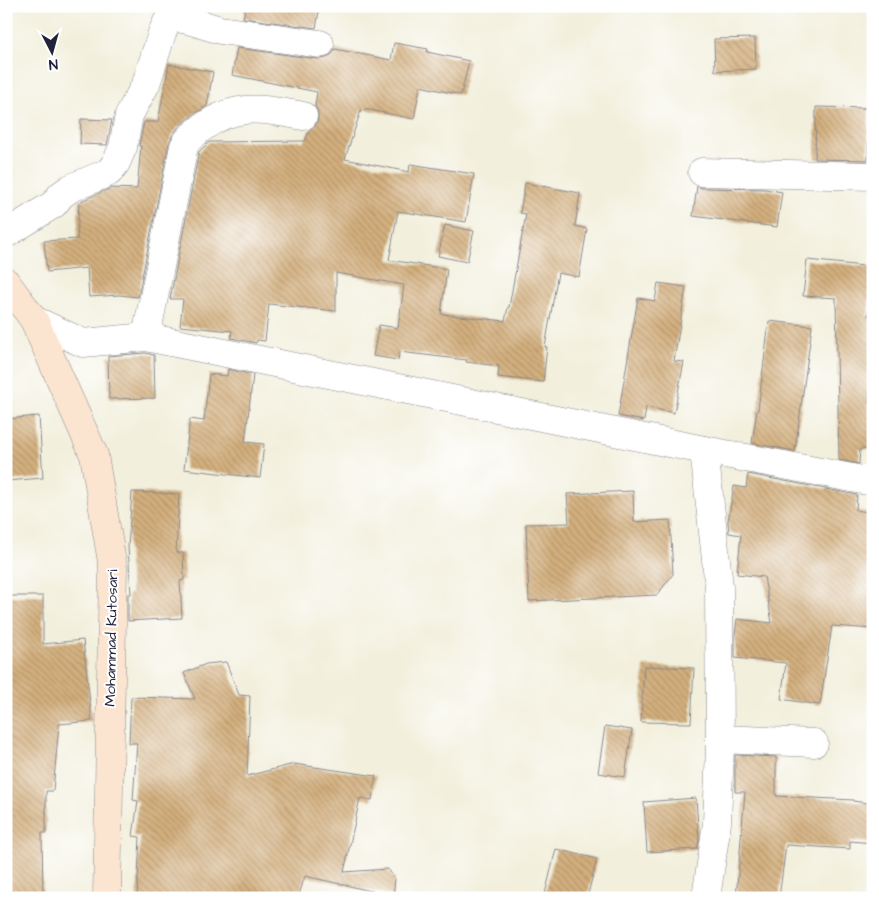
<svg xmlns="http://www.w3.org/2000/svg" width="879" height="904" font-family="'Architects Daughter',sans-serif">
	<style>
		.building { fill: url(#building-back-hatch) }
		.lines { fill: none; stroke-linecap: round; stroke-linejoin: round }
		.street-casing { stroke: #8a888c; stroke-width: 29 }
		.secondary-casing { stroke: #8a888c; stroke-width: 29 }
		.street { stroke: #fff; stroke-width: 28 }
		.secondary { stroke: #fce5d0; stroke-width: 28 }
		.labels { text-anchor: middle; stroke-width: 4; stroke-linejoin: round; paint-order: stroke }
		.street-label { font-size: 15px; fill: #22223b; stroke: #fff }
	</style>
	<defs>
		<pattern id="building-back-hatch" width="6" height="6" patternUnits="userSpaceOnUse" patternTransform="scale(1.25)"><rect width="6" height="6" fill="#d4b07e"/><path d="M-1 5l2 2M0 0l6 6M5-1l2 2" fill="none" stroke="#ac8f68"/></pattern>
	</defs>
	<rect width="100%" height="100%" fill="#fff"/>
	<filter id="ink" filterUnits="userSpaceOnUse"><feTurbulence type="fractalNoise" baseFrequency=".02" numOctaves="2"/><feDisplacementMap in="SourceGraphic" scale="10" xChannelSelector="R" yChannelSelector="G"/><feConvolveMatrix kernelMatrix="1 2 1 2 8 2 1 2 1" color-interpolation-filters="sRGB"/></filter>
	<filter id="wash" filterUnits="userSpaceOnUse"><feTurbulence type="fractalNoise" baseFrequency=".0096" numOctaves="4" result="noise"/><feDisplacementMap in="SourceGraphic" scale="20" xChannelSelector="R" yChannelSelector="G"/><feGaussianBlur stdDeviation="1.12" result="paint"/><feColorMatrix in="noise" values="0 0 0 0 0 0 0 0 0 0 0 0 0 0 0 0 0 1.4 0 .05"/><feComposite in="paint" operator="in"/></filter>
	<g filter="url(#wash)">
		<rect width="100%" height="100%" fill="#f2efdc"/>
		<g id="blocks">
			<g class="building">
				<path d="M246,6H320L316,28L243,18Z"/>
				<path d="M755,38L756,69L715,71L714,39Z"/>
				<path d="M394,43L428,49L427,52L469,61L461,95L420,86L414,119L365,109V111L361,110L345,159L409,172L410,164L474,174L466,222L398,211L389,260L447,269L441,314L505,321L508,307H509L526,214L520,213L525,183L580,193L575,226L587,229L579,277L558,273L545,347H547L543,382L498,377L499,366L466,362L467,360L399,352L398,360L373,356L379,325L398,328L404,285L336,273V311L269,304L265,341L257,340L256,343L231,338L232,331L180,326L183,299H170L199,152L209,142L305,141L309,131L315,126L318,119V111L315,106L317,92L232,75L237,48L318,59L326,58L332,54L335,49L391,60Z"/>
				<path d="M169,64L213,72L207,106L194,114L181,124L173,134L169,143L138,297L119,295L89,297L87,268L47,272L44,241L77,239L79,202L111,188L137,189L141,146H139L144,122H158Z"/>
				<path d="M816,107L869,108L868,160L815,159Z"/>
				<path d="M81,119L112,120L107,145L80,144Z"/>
				<path d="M697,186L702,188L765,189L782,192L777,227L693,216Z"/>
				<path d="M445,225L474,231L467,262L438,256Z"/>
				<path d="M807,260L873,267L868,316H873V345H871L869,404H873V449H860L859,464L839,460L836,298L803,296Z"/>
				<path d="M658,283L686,287L674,361L684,362L674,413L646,407L644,421L618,416L638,298L655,301Z"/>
				<path d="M769,321L812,326L795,451L752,443L757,410H758Z"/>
				<path d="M145,353L154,355L155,398L109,399L108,356Z"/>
				<path d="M228,369L253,375L245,442L264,444L260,478L184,469L190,419L204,421L209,374L227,376Z"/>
				<path d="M39,416L43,478L6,481V419Z"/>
				<path d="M748,474L857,495L856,510L873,513V629L832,626L820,705L781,699L786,663L735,658V635L737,619L772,623L764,577L737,574L741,535L729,533L728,521L734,486L746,488Z"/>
				<path d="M633,491L634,522L670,520L673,574L657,595L529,601L526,524L569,523L567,494Z"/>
				<path d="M132,492L179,494L176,553H183L184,580L180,581L182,618L128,621V594H131L128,547Z"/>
				<path d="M6,596H43V644L83,640L92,721L59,724L53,791H46V833H42L43,898H6Z"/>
				<path d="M226,662L239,695L250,696L247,776L294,764L376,776L372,800L360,798L344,872L388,869L395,879L393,896L305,876L298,898H137L140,837L133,836L138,801L133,800L137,743H129L131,697L195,699L184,673L206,664Z"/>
				<path d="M644,666L694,668L691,723L641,722Z"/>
				<path d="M605,726L632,730L625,777L598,773Z"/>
				<path d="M735,755L776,757V796L853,800V801L873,804V843L850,841V849L786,845L779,898H736L745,792H735Z"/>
				<path d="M696,798L699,840L697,849L647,852L644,802Z"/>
				<path d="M556,849L597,859L587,898H544Z"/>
			</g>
		</g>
	</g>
	<g filter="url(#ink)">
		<use href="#blocks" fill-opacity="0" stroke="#8a888c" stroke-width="1"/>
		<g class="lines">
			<g class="street-casing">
				<g id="street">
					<path d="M702,172L873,176"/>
					<path d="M6,234L54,204L61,195L71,188L109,172L116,163L123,147L129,115L146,84L162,33L167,22L173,18H178L188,20L220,30L320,44"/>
					<path d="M34,320L83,343L146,337L704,450L873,482"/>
					<path d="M146,337L184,146C189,137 195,133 203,127C238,102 264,109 303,116"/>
					<path d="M704,450L719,587L720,748L717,823L706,898"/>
					<path d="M720,739L814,743"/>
				</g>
			</g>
			<g class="secondary-casing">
				<path id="secondary" d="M6,282L34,320L94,455L113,568L107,898"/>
			</g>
			<use href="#street" class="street"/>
			<use href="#secondary" class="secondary"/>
		</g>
	</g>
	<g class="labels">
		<g class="street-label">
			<text transform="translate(111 638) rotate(-89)" y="5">Mohammad Kutosari</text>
		</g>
	</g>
	<rect width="879" height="904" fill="none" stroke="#fff" stroke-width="25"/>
	<g transform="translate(52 52) rotate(174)" stroke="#ffffff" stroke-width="4" paint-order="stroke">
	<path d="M0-4L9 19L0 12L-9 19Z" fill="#22223b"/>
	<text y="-8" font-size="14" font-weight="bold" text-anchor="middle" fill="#22223b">N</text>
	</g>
</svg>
